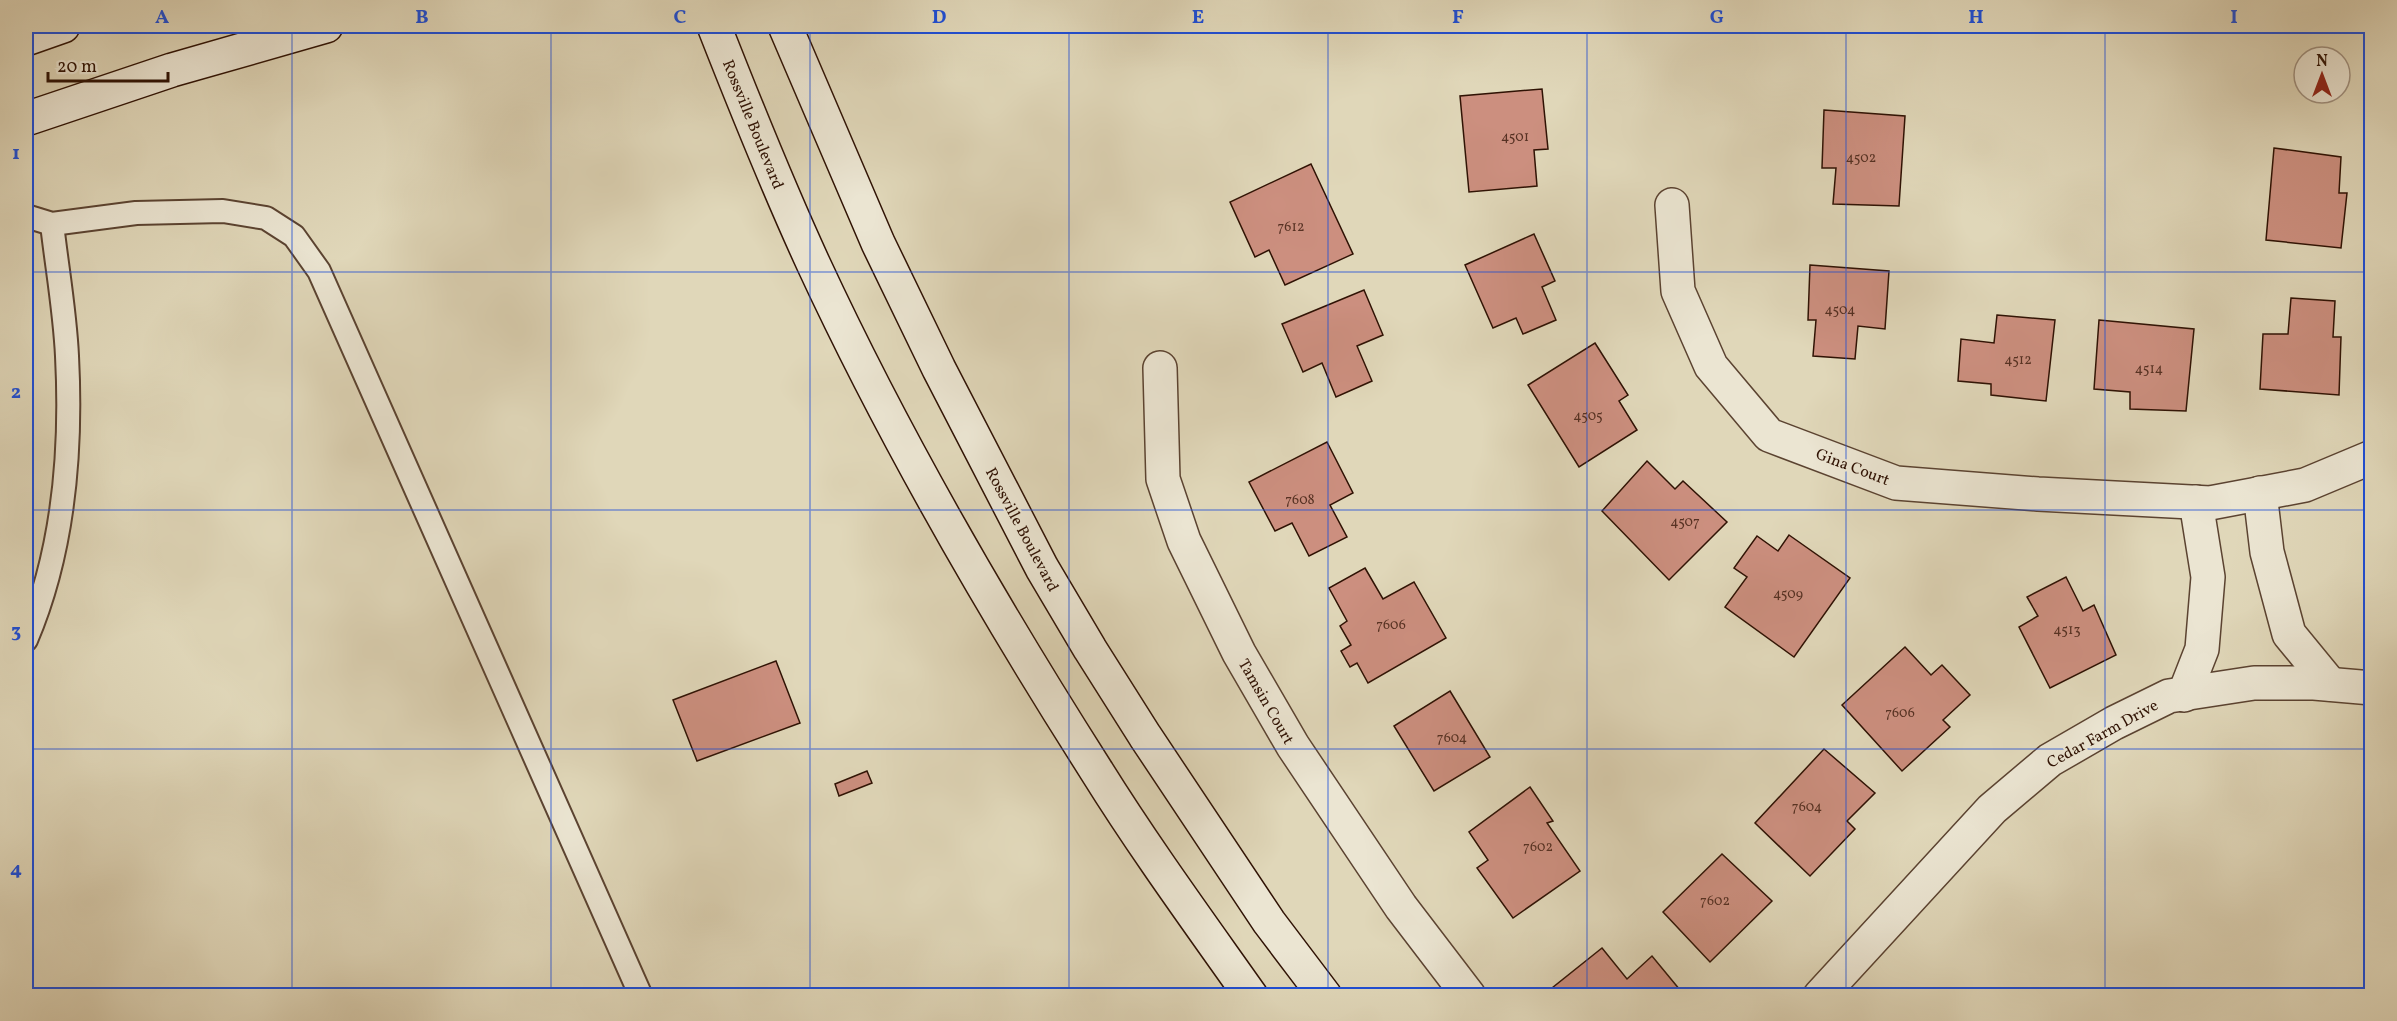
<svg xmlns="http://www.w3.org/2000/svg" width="2397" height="1021" font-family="Vollkorn,serif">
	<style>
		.building { fill: #cc8f7f; stroke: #2f1204; stroke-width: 1.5 }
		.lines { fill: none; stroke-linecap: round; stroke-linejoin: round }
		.service-casing { stroke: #5b4331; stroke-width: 26 }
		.minor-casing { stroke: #5b4331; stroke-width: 36 }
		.secondary-casing { stroke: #2f1204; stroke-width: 36 }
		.service { stroke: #ebe5d2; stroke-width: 22 }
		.minor { stroke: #ebe5d2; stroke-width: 33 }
		.secondary { stroke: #ebe5d2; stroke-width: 33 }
		.grid { fill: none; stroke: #1d4ed8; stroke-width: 1.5; stroke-opacity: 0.55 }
		.labels { text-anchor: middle; stroke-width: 4.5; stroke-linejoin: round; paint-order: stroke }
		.number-label { font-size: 14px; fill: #563123 }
		.street-label { font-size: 16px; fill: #2f1204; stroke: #ebe5d2 }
		.neatline { fill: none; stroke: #1d4ed8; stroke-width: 2 }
		.grid-label { font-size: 20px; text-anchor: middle; font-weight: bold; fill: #1d4ed8 }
	</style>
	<rect width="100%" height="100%" fill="#e0d7b9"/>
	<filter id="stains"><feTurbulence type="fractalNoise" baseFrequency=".00333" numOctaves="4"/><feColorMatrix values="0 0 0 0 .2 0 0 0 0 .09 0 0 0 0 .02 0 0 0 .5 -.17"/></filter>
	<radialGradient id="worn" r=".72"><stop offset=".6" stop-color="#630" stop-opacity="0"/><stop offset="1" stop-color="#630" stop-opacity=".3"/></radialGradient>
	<g class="building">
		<path d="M1542,89L1548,149L1534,150L1537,186L1469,192L1460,96Z"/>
		<path d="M1824,110L1905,116L1899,206L1833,204L1836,168H1822Z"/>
		<path d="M2274,148L2341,157L2339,193H2347L2341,248L2266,240Z"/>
		<path d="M1311,164L1353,254L1285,285L1269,250L1255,257L1230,202Z"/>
		<path d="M1534,234L1555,281L1542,287L1556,320L1523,334L1516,318L1493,328L1465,265Z"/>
		<path d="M1810,265L1889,271L1885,329L1858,326L1855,359L1813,356L1816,320H1808Z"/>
		<path d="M1364,290L1383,335L1357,346L1372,381L1336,397L1322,363L1303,372L1282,324Z"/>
		<path d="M2291,298L2335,301L2333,337H2341L2339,395L2260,389L2263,334H2288Z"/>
		<path d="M1997,315L2055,320L2046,401L1991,395V384L1958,381L1961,339L1994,343Z"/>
		<path d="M2099,320L2194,329L2186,411L2130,409V392L2094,389Z"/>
		<path d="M1595,343L1628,395L1619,401L1637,430L1579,467L1528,385Z"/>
		<path d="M1327,442L1353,493L1330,505L1347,537L1309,556L1292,523L1275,531L1249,482Z"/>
		<path d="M1647,461L1675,489L1683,481L1727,522L1669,580L1602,511Z"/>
		<path d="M1789,535L1850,578L1794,657L1725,607L1747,577L1734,568L1757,536L1778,551Z"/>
		<path d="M1365,568L1383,599L1414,582L1446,638L1368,683L1357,663L1350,667L1341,651L1351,645L1340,626L1347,621L1329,588Z"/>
		<path d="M2066,577L2083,611L2094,605L2116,655L2050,688L2019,627L2038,616L2027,597Z"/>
		<path d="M1905,647L1931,675L1942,665L1970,695L1943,720L1950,727L1902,771L1842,705Z"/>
		<path d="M776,661L800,723L697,761L673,700Z"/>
		<path d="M1450,691L1490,757L1434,791L1394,726Z"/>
		<path d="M1824,749L1875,793L1847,821L1855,829L1810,876L1755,823Z"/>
		<path d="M867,771L872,783L839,796L835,784Z"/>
		<path d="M1530,787L1553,821L1547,823L1580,871L1513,918L1477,868L1488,860L1469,832Z"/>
		<path d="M1722,854L1772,901L1710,962L1663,912Z"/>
		<path d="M1602,948L1627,979L1652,956L1680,990L1673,996H1549L1547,992Z"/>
		<path d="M1074,988L1091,996H1070Z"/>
	</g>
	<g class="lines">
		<g class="service-casing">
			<g id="service">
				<path d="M26,216L52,224L136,213L223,211L266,218L294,236L319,271L641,996"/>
				<path d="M26,640C64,551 72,452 67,356C65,312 57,268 52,224"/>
			</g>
		</g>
		<g class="minor-casing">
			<g id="minor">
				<path d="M1672,205L1678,291L1711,366L1769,435L1896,483L2038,494L2210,503L2305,485L2372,457"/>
				<path d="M1160,368L1163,479L1184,541L1239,653L1293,746L1401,907L1469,996"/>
				<path d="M2260,493L2267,552L2289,634L2330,684"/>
				<path d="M2184,695L2202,649L2208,577L2196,502"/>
				<path d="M1820,996L1992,809L2050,760L2114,723L2169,696L2254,683H2314L2372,688"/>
			</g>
		</g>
		<g class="secondary-casing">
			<g id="secondary">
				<path d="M714,26C745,105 777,185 813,263C894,438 992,607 1096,770C1144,847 1198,921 1251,996"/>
				<path d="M785,26L878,243L939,369L1042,568L1090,649L1145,736L1269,922L1325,996"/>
				<path d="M26,39L63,26"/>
				<path d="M26,119L172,70L326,26"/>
			</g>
		</g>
		<use href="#service" class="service"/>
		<use href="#minor" class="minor"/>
		<use href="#secondary" class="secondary"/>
	</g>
	<path class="grid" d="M292,26V996M551,26V996M810,26V996M1069,26V996M1328,26V996M1587,26V996M1846,26V996M2105,26V996M26,272H2372M26,510H2372M26,749H2372"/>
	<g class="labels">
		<g class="number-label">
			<text x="1515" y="141">4501</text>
			<text x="1861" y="162">4502</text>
			<text x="1291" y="231">7612</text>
			<text x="1840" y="314">4504</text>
			<text x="2018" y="364">4512</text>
			<text x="2149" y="373">4514</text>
			<text x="1588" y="420">4505</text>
			<text x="1300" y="504">7608</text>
			<text x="1685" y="526">4507</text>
			<text x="1788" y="598">4509</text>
			<text x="1391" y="629">7606</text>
			<text x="2067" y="634">4513</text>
			<text x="1900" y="717">7606</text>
			<text x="1452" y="742">7604</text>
			<text x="1807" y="811">7604</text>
			<text x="1538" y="851">7602</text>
			<text x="1715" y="905">7602</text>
		</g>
		<g class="street-label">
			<text transform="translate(754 124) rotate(68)" y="6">Rossville Boulevard</text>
			<text transform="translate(1853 466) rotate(21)" y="6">Gina Court</text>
			<text transform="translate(1023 529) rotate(62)" y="6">Rossville Boulevard</text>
			<text transform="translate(1267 701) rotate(60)" y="6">Tamsin Court</text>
			<text transform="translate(2102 733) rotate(-29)" y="6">Cedar Farm Drive</text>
		</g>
	</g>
	<rect width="2397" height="1021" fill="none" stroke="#e0d7b9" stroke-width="66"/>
	<g transform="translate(2322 75)"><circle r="28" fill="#ebe5d2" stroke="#a09180" stroke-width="1.5"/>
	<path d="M0-4.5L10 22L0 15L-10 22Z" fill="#8f2418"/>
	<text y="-9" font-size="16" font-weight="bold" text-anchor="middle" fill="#2f1204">N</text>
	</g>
	<path d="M48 72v9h120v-9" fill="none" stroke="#2f1204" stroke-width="3"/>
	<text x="57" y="72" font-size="18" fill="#2f1204" stroke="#ebe5d2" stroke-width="4.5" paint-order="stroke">20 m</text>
	<rect x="33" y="33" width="2331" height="955" class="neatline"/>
	<g class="grid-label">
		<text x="162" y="23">A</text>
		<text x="422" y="23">B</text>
		<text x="680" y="23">C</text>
		<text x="939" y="23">D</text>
		<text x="1198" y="23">E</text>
		<text x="1458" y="23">F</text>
		<text x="1717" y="23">G</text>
		<text x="1976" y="23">H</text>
		<text x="2234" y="23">I</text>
		<text x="16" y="159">1</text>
		<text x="16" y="398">2</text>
		<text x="16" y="637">3</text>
		<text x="16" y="875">4</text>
	</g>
	<rect width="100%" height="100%" filter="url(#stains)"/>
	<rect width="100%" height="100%" fill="url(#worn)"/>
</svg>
